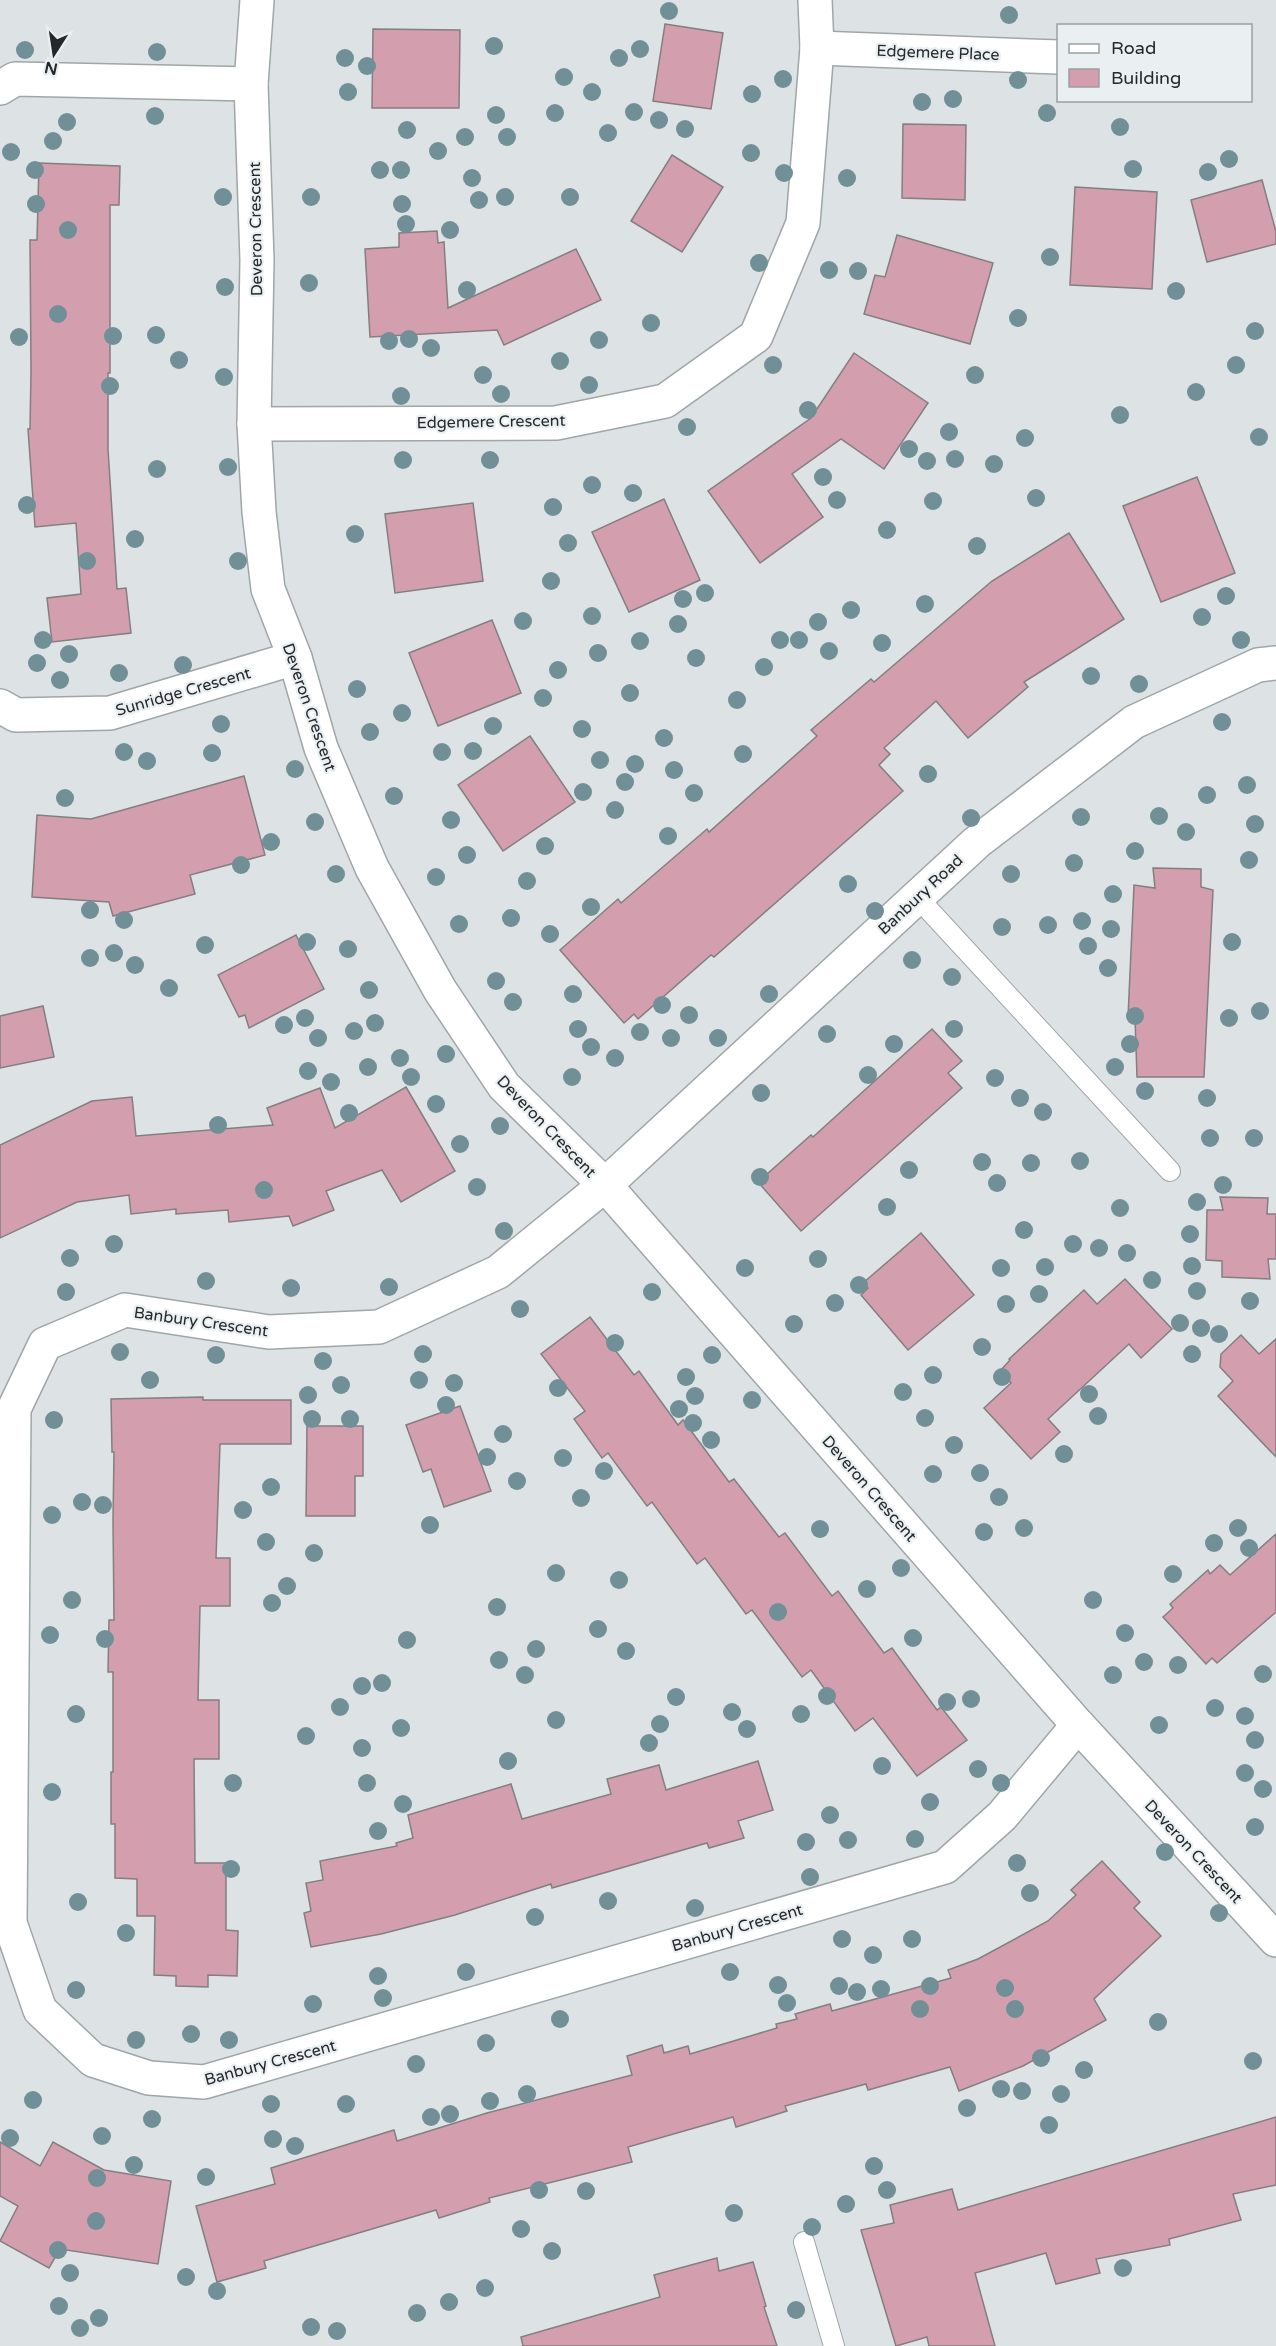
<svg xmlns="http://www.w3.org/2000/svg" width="1276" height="2346" font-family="'Varela Round',sans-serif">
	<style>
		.building { fill: #d39faf; stroke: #847e80; stroke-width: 1.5 }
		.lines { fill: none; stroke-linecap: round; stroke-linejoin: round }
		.service-casing { stroke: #a0a6a8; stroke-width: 22 }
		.minor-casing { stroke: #a0a6a8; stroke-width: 36 }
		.tertiary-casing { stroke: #a0a6a8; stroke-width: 36 }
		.service { stroke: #fff; stroke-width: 20 }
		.minor { stroke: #fff; stroke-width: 33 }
		.tertiary { stroke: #fff; stroke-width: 33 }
		.tree { fill: #718f97 }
		.labels { text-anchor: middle; stroke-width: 4.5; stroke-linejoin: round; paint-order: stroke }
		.street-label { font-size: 16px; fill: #252728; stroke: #eaf0f2 }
	</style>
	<rect width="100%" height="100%" fill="#dde3e5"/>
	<g class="building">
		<path d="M665,24L723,33L711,109L653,101Z"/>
		<path d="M373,29L460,30L459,108H372Z"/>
		<path d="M903,124L966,125L965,200L902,198Z"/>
		<path d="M672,155L723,187L682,252L631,221Z"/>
		<path d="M39,163L120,166L119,205H110V373H108V449L117,589L126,588L131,633L52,642L47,598L81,594L76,523L35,527L28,429H30L31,371L30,240H37Z"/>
		<path d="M1262,180L1276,232V244L1207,262L1191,200Z"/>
		<path d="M1075,187L1157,192L1152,289L1070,285Z"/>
		<path d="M437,231L438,243L444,242L448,308L576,249L601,300L504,345L497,330L370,337L365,249L399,247V233Z"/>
		<path d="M897,235L993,263L970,344L864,314L875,275L885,277Z"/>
		<path d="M854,353L928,403L884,469L841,439L792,474L823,517L760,563L708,491L811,418Z"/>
		<path d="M1197,477L1235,573L1161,602L1123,506Z"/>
		<path d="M664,499L700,580L629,612L592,532Z"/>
		<path d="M473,503L483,581L395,593L385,514Z"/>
		<path d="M1069,533L1124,619L1024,682L1028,687L968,738L936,701L884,748L890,754L879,765L903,791L714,957L711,955L638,1019L634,1014L624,1023L560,950L618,899L621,903L707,829L709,832L817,736L811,730L871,679L874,682L992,581Z"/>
		<path d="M492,620L521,693L438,726L409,653Z"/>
		<path d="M530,736L575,802L503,851L458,785Z"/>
		<path d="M244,776L265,855L190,875L195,894L113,916L109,902L32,897L37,815L91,819Z"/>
		<path d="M1153,868L1201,869V887L1213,890L1204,1077H1137L1135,1018L1128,1017L1134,885L1155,888Z"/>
		<path d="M296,935L324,989L249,1028L245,1015L239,1017L218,975Z"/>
		<path d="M43,1006L54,1057L0,1068V1016Z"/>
		<path d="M932,1029L962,1061L948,1073L962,1088L801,1231L758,1182L811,1135L813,1137Z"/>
		<path d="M406,1087L455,1171L401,1202L382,1170L326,1191L334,1210L293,1226L289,1216L229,1222L228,1210L176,1214V1209L131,1214L129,1195L77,1202L0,1238V1145L92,1101L132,1097L136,1136L273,1125L267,1108L320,1088L335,1128Z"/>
		<path d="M1220,1197L1268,1198L1267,1214H1276V1259H1268L1270,1279L1222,1277V1261L1206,1260L1207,1210H1223Z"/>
		<path d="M921,1233L974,1295L908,1350L861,1295L868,1288L863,1283Z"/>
		<path d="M1125,1279L1172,1329L1141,1358L1129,1344L1048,1419L1060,1432L1031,1459L984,1408L1011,1383L1000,1371L1010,1360L1009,1359L1084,1290L1097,1304Z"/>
		<path d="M590,1317L634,1375L639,1371L678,1425L683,1420L729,1482L734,1479L779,1537L785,1533L832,1596L838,1591L884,1653L892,1648L937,1710L941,1707L967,1740L917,1776L873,1718L855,1731L811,1670L802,1677L752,1610L746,1614L705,1558L697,1564L652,1502L647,1506L608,1453L602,1458L574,1419L585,1411L541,1354Z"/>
		<path d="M1241,1335L1259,1354L1276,1339V1457L1218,1396L1233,1381L1220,1367L1221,1354Z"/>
		<path d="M203,1397V1400H291V1444H220L216,1558H230V1606H200L198,1700H219V1759H194L195,1863H226V1930L238,1931L237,1976L208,1975V1987L176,1986V1976L154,1975L155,1916H137V1879L115,1878V1824H111V1772H113V1672H108L109,1620H114L113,1521L114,1452H112L111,1399Z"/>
		<path d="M460,1406L491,1491L444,1507L431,1469L423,1472L406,1425Z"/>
		<path d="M307,1426H363V1476H355V1516H306Z"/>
		<path d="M1276,1534V1612L1217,1663L1212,1658L1206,1664L1163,1617L1173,1608L1170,1604L1208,1570L1210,1574L1220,1565L1230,1575Z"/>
		<path d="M758,1761L773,1810L738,1821L744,1838L709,1848L707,1843L552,1888L551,1884L455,1915L381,1934L311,1947L304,1913L311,1911L306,1883L323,1880L320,1861L397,1846L396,1843L413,1838L408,1815L511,1784L522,1819L611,1794L607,1779L659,1765L666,1790Z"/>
		<path d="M1102,1861L1140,1902L1134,1908L1161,1936L1094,1999L1106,2020L1023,2066L959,2091L950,2067L868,2090L866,2084L785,2106L787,2111L736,2127L733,2117L628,2147L632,2162L489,2198L490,2202L439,2218L436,2210L264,2261L266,2268L217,2282L196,2206L275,2184L271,2168L394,2130L397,2141L487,2113L632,2075L627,2056L662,2045L664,2053L688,2046L690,2054L777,2028L776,2024L797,2019L795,2014L830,2004L832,2011L951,1978L948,1970L978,1959L1048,1921L1076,1895L1071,1890Z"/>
		<path d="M1276,2117V2185L1233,2194L1241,2220L1169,2239L1170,2245L1096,2259L1100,2273L1056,2284L1046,2253L975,2273L995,2346H929L927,2337L896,2346L861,2230L894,2223L890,2205L952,2189L958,2210Z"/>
		<path d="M0,2142L40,2166L53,2142L104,2170L171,2181L158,2264L60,2249L49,2268L0,2241L18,2206L0,2196Z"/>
		<path d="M717,2258L719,2271L753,2262L766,2306L764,2307L777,2346H523L521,2337L660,2297L654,2275Z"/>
	</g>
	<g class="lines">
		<g class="service-casing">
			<g id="service">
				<path d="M917,897L1170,1171"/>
				<path d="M804,2242L834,2346"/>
			</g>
		</g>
		<g class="minor-casing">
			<g id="minor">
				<path d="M817,48L1058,57"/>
				<path d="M0,88L15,79L251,84"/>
				<path d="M254,424L556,423L665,401L756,336L803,223L817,48L815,0"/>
				<path d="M0,706L16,715L110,713L295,658"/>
				<path d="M1078,1725L1002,1816L945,1867L204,2082L149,2078L93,2060L40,2010L10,1923L14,1409L45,1344L125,1310L269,1332L379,1327L498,1272L605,1185L977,842L1134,722L1258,665L1276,663"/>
			</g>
		</g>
		<g class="tertiary-casing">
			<path id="tertiary" d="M257,0L251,84L257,260L254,424L259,512L268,589L295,658L321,748L372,868L440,990L504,1086L605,1185L1078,1725L1276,1940"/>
		</g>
		<use href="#service" class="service"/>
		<use href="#minor" class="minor"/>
		<use href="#tertiary" class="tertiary"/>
	</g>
	<g class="tree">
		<circle cx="669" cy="11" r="9"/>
		<circle cx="1009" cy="15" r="9"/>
		<circle cx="494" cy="46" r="9"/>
		<circle cx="640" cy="49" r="9"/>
		<circle cx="25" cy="50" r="9"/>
		<circle cx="157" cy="52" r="9"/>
		<circle cx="345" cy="58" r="9"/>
		<circle cx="619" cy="58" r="9"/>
		<circle cx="367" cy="66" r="9"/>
		<circle cx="564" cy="77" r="9"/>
		<circle cx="783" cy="79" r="9"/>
		<circle cx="1018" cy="80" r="9"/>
		<circle cx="348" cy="92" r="9"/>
		<circle cx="592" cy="92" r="9"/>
		<circle cx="752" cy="94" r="9"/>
		<circle cx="953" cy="99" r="9"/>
		<circle cx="922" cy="102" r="9"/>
		<circle cx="634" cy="112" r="9"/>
		<circle cx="555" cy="113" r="9"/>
		<circle cx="1047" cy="113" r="9"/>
		<circle cx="496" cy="115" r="9"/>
		<circle cx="155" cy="116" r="9"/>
		<circle cx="659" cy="120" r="9"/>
		<circle cx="67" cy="122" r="9"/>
		<circle cx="1120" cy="127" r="9"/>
		<circle cx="685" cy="129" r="9"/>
		<circle cx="407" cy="130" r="9"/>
		<circle cx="608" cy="133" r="9"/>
		<circle cx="465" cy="137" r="9"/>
		<circle cx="507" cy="137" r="9"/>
		<circle cx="53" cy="141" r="9"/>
		<circle cx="438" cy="151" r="9"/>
		<circle cx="11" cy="152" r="9"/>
		<circle cx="751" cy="153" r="9"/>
		<circle cx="1229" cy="159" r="9"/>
		<circle cx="1133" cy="169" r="9"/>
		<circle cx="35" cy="170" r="9"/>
		<circle cx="380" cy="170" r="9"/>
		<circle cx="401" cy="170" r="9"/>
		<circle cx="1208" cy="172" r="9"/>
		<circle cx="784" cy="173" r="9"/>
		<circle cx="472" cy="178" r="9"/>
		<circle cx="847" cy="178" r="9"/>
		<circle cx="223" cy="197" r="9"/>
		<circle cx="311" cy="197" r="9"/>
		<circle cx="505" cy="197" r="9"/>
		<circle cx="570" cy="197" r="9"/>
		<circle cx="479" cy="200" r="9"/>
		<circle cx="36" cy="204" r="9"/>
		<circle cx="402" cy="204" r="9"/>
		<circle cx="406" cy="224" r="9"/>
		<circle cx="68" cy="230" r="9"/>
		<circle cx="450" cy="230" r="9"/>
		<circle cx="1050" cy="257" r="9"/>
		<circle cx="759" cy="263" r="9"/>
		<circle cx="829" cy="270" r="9"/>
		<circle cx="858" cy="271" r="9"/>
		<circle cx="309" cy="283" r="9"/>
		<circle cx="225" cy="287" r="9"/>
		<circle cx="467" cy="290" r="9"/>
		<circle cx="1176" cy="291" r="9"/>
		<circle cx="58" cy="314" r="9"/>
		<circle cx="1018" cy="318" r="9"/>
		<circle cx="651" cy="323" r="9"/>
		<circle cx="1255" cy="331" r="9"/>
		<circle cx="156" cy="335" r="9"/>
		<circle cx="113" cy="336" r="9"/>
		<circle cx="19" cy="337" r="9"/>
		<circle cx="409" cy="339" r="9"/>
		<circle cx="599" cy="340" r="9"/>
		<circle cx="389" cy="341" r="9"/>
		<circle cx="431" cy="348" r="9"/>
		<circle cx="179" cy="360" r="9"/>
		<circle cx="560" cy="361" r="9"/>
		<circle cx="773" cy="365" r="9"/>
		<circle cx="1236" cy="365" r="9"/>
		<circle cx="483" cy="375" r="9"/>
		<circle cx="975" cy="375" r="9"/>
		<circle cx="224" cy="377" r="9"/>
		<circle cx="589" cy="385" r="9"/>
		<circle cx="110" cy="386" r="9"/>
		<circle cx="1196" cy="392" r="9"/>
		<circle cx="501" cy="394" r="9"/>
		<circle cx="401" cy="396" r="9"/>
		<circle cx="808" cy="410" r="9"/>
		<circle cx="1120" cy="415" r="9"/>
		<circle cx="687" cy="427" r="9"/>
		<circle cx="949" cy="432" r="9"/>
		<circle cx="1259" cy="437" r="9"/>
		<circle cx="1025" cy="438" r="9"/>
		<circle cx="909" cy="449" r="9"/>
		<circle cx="955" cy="459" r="9"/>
		<circle cx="403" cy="460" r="9"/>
		<circle cx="490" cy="460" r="9"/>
		<circle cx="927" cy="461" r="9"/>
		<circle cx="994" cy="464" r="9"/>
		<circle cx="228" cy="467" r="9"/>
		<circle cx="157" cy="469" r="9"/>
		<circle cx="823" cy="477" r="9"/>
		<circle cx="592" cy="485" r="9"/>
		<circle cx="633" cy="493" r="9"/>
		<circle cx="1036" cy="498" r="9"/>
		<circle cx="837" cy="500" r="9"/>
		<circle cx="933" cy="501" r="9"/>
		<circle cx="27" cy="505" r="9"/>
		<circle cx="553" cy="507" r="9"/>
		<circle cx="887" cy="530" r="9"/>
		<circle cx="355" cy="534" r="9"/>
		<circle cx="135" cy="539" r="9"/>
		<circle cx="568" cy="543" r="9"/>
		<circle cx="977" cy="546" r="9"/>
		<circle cx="87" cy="561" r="9"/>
		<circle cx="238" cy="561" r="9"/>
		<circle cx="551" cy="581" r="9"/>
		<circle cx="705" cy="593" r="9"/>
		<circle cx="1226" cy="596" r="9"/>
		<circle cx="683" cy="599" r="9"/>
		<circle cx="925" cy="604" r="9"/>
		<circle cx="851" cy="610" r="9"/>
		<circle cx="592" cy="616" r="9"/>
		<circle cx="1202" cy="617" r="9"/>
		<circle cx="523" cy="621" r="9"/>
		<circle cx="818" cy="622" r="9"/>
		<circle cx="678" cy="624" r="9"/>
		<circle cx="43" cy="640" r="9"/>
		<circle cx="780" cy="640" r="9"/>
		<circle cx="799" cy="640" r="9"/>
		<circle cx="1241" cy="640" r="9"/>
		<circle cx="640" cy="641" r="9"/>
		<circle cx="882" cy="643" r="9"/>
		<circle cx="829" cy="651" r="9"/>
		<circle cx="598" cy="653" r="9"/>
		<circle cx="69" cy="654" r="9"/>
		<circle cx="696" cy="658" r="9"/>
		<circle cx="37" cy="663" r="9"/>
		<circle cx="183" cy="665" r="9"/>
		<circle cx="764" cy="667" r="9"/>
		<circle cx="558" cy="670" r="9"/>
		<circle cx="119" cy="673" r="9"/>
		<circle cx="1091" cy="676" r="9"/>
		<circle cx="60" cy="680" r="9"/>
		<circle cx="1139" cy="684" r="9"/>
		<circle cx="357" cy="689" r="9"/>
		<circle cx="630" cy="693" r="9"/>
		<circle cx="543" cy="698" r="9"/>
		<circle cx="737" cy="700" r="9"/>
		<circle cx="402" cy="713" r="9"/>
		<circle cx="1222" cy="722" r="9"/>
		<circle cx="221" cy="724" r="9"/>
		<circle cx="493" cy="726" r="9"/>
		<circle cx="582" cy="729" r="9"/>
		<circle cx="370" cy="732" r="9"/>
		<circle cx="664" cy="738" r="9"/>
		<circle cx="473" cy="751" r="9"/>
		<circle cx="124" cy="752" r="9"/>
		<circle cx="442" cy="752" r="9"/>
		<circle cx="212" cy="753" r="9"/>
		<circle cx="743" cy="754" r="9"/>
		<circle cx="600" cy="760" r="9"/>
		<circle cx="147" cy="761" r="9"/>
		<circle cx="635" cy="764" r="9"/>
		<circle cx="295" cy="769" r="9"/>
		<circle cx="674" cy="770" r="9"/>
		<circle cx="928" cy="774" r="9"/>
		<circle cx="625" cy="782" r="9"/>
		<circle cx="1247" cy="785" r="9"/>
		<circle cx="583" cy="792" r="9"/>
		<circle cx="694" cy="793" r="9"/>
		<circle cx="1207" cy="795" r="9"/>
		<circle cx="394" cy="796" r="9"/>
		<circle cx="65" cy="798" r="9"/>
		<circle cx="615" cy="810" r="9"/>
		<circle cx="1159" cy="816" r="9"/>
		<circle cx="1081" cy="817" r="9"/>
		<circle cx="971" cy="818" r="9"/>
		<circle cx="451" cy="820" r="9"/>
		<circle cx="315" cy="822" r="9"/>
		<circle cx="1255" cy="824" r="9"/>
		<circle cx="1186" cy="832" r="9"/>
		<circle cx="668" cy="836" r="9"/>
		<circle cx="271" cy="842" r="9"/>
		<circle cx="545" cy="846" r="9"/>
		<circle cx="1135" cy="851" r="9"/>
		<circle cx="467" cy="855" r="9"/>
		<circle cx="1249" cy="860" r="9"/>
		<circle cx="1074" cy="863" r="9"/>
		<circle cx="241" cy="865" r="9"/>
		<circle cx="336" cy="874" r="9"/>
		<circle cx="1011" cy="874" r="9"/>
		<circle cx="436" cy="877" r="9"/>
		<circle cx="527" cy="881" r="9"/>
		<circle cx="848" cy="884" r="9"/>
		<circle cx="1113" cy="894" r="9"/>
		<circle cx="591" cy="907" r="9"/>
		<circle cx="90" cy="910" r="9"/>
		<circle cx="875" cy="911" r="9"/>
		<circle cx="511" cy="918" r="9"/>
		<circle cx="124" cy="920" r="9"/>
		<circle cx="1082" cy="921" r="9"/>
		<circle cx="459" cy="924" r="9"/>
		<circle cx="1048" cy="925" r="9"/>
		<circle cx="1002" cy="927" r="9"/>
		<circle cx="1111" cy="929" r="9"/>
		<circle cx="550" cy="934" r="9"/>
		<circle cx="307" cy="942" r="9"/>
		<circle cx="1232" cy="942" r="9"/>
		<circle cx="205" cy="945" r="9"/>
		<circle cx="1088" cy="946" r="9"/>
		<circle cx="348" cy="949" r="9"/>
		<circle cx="114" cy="953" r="9"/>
		<circle cx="90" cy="958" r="9"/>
		<circle cx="912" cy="960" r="9"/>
		<circle cx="135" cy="965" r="9"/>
		<circle cx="1108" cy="968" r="9"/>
		<circle cx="952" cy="977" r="9"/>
		<circle cx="496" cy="981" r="9"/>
		<circle cx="169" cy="988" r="9"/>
		<circle cx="369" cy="990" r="9"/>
		<circle cx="573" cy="994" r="9"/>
		<circle cx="769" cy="994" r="9"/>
		<circle cx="513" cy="1002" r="9"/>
		<circle cx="662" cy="1005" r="9"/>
		<circle cx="1260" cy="1011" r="9"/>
		<circle cx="689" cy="1015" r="9"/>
		<circle cx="1135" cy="1016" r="9"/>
		<circle cx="305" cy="1018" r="9"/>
		<circle cx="1229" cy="1018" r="9"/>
		<circle cx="375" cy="1023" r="9"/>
		<circle cx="284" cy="1025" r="9"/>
		<circle cx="578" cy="1029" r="9"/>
		<circle cx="954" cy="1029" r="9"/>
		<circle cx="354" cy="1031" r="9"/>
		<circle cx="640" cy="1032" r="9"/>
		<circle cx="827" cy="1034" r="9"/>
		<circle cx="318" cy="1038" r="9"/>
		<circle cx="671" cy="1038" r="9"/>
		<circle cx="718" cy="1038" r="9"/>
		<circle cx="894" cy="1044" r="9"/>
		<circle cx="1130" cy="1044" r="9"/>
		<circle cx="591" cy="1047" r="9"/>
		<circle cx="446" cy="1054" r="9"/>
		<circle cx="400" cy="1058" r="9"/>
		<circle cx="615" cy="1058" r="9"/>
		<circle cx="368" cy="1067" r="9"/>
		<circle cx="1115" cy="1067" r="9"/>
		<circle cx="308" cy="1071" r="9"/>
		<circle cx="868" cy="1075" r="9"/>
		<circle cx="411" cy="1077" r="9"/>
		<circle cx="572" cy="1077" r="9"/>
		<circle cx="995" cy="1078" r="9"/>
		<circle cx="331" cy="1082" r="9"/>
		<circle cx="1145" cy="1091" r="9"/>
		<circle cx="761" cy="1093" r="9"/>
		<circle cx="1020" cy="1098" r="9"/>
		<circle cx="1207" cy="1098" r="9"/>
		<circle cx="436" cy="1104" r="9"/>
		<circle cx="1043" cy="1112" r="9"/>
		<circle cx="349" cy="1113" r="9"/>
		<circle cx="218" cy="1125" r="9"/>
		<circle cx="500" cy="1126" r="9"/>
		<circle cx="1210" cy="1138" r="9"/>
		<circle cx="1254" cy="1138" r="9"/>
		<circle cx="460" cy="1144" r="9"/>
		<circle cx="1080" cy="1161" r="9"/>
		<circle cx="982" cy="1162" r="9"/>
		<circle cx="1031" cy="1163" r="9"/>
		<circle cx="909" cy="1170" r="9"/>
		<circle cx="760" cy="1177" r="9"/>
		<circle cx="997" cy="1183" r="9"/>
		<circle cx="1223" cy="1185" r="9"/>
		<circle cx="477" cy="1187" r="9"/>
		<circle cx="264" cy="1190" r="9"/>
		<circle cx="1197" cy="1202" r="9"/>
		<circle cx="887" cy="1207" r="9"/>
		<circle cx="1120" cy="1208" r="9"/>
		<circle cx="1024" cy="1230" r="9"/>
		<circle cx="504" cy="1231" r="9"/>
		<circle cx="1190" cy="1234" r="9"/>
		<circle cx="114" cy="1244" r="9"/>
		<circle cx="1073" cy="1244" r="9"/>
		<circle cx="1099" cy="1248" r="9"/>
		<circle cx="1127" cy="1253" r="9"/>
		<circle cx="70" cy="1258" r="9"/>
		<circle cx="818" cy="1259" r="9"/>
		<circle cx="1192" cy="1266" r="9"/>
		<circle cx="1045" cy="1267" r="9"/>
		<circle cx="745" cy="1268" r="9"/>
		<circle cx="1001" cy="1268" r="9"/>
		<circle cx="1152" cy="1280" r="9"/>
		<circle cx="206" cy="1281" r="9"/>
		<circle cx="859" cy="1285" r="9"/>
		<circle cx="389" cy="1287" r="9"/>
		<circle cx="291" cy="1288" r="9"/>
		<circle cx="1197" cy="1291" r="9"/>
		<circle cx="66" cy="1292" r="9"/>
		<circle cx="652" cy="1292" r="9"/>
		<circle cx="1039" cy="1294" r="9"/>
		<circle cx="1250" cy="1301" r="9"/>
		<circle cx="835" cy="1303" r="9"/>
		<circle cx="1006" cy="1304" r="9"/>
		<circle cx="520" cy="1309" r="9"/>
		<circle cx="1180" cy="1323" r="9"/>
		<circle cx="794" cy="1324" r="9"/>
		<circle cx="1201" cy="1328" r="9"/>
		<circle cx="1219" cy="1334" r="9"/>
		<circle cx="615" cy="1343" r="9"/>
		<circle cx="982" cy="1347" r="9"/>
		<circle cx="120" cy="1352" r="9"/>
		<circle cx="423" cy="1354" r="9"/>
		<circle cx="1192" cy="1354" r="9"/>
		<circle cx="216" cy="1355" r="9"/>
		<circle cx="712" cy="1355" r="9"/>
		<circle cx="323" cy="1361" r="9"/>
		<circle cx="933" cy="1375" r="9"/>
		<circle cx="686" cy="1377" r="9"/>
		<circle cx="1002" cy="1377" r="9"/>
		<circle cx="150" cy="1380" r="9"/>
		<circle cx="419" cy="1380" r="9"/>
		<circle cx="454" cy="1383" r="9"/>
		<circle cx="341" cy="1385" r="9"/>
		<circle cx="558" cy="1388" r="9"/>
		<circle cx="903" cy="1392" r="9"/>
		<circle cx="1089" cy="1394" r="9"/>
		<circle cx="308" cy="1395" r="9"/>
		<circle cx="695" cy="1396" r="9"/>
		<circle cx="752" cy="1400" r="9"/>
		<circle cx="446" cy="1405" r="9"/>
		<circle cx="679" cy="1409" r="9"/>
		<circle cx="1098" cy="1416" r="9"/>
		<circle cx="925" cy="1418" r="9"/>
		<circle cx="312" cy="1419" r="9"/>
		<circle cx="350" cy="1419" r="9"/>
		<circle cx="54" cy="1420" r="9"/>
		<circle cx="693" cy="1423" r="9"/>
		<circle cx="503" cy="1434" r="9"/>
		<circle cx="711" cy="1440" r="9"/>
		<circle cx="954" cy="1445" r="9"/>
		<circle cx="1064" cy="1454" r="9"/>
		<circle cx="487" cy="1457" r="9"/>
		<circle cx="563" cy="1458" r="9"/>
		<circle cx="604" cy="1471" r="9"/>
		<circle cx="980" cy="1473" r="9"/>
		<circle cx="933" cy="1474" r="9"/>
		<circle cx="517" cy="1481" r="9"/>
		<circle cx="271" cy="1487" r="9"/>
		<circle cx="999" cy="1497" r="9"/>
		<circle cx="581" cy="1498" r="9"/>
		<circle cx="82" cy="1502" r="9"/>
		<circle cx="103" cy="1505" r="9"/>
		<circle cx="243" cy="1510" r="9"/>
		<circle cx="52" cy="1515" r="9"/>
		<circle cx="430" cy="1525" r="9"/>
		<circle cx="1024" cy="1528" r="9"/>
		<circle cx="1238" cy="1528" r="9"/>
		<circle cx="820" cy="1529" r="9"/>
		<circle cx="984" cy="1532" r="9"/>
		<circle cx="266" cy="1542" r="9"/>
		<circle cx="1214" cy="1543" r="9"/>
		<circle cx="1249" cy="1548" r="9"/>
		<circle cx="314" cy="1553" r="9"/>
		<circle cx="901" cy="1568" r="9"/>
		<circle cx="556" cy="1573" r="9"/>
		<circle cx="1173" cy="1574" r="9"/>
		<circle cx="619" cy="1580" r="9"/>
		<circle cx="287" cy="1586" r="9"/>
		<circle cx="867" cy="1589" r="9"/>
		<circle cx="72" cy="1600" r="9"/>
		<circle cx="1093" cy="1600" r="9"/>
		<circle cx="272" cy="1603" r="9"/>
		<circle cx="497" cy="1607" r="9"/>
		<circle cx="778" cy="1612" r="9"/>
		<circle cx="598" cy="1629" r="9"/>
		<circle cx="1125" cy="1633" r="9"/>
		<circle cx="50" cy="1635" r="9"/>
		<circle cx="913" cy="1638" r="9"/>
		<circle cx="105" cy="1639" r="9"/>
		<circle cx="407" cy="1640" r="9"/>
		<circle cx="536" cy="1649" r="9"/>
		<circle cx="626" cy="1651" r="9"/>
		<circle cx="499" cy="1660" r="9"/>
		<circle cx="1144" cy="1662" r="9"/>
		<circle cx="1178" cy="1665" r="9"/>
		<circle cx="1263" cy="1674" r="9"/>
		<circle cx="525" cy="1675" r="9"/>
		<circle cx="1113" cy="1675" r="9"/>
		<circle cx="382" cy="1683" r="9"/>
		<circle cx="362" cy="1686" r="9"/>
		<circle cx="827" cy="1696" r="9"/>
		<circle cx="676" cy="1697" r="9"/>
		<circle cx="971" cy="1699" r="9"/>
		<circle cx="947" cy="1702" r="9"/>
		<circle cx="340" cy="1707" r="9"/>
		<circle cx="1215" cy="1708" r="9"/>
		<circle cx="732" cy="1712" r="9"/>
		<circle cx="76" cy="1714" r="9"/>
		<circle cx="801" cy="1714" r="9"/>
		<circle cx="1245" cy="1716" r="9"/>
		<circle cx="556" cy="1720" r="9"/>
		<circle cx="660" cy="1724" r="9"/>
		<circle cx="1159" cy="1725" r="9"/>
		<circle cx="401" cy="1728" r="9"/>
		<circle cx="747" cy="1729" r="9"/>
		<circle cx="306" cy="1736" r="9"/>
		<circle cx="1255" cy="1740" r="9"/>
		<circle cx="649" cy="1743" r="9"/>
		<circle cx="362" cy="1748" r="9"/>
		<circle cx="508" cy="1761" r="9"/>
		<circle cx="882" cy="1766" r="9"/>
		<circle cx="978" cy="1769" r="9"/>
		<circle cx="1245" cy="1773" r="9"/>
		<circle cx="233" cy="1783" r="9"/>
		<circle cx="367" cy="1783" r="9"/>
		<circle cx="1001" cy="1783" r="9"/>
		<circle cx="1263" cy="1789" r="9"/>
		<circle cx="52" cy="1792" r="9"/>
		<circle cx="930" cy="1802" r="9"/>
		<circle cx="403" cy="1804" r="9"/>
		<circle cx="830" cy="1815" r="9"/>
		<circle cx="1255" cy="1827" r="9"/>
		<circle cx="378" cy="1831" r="9"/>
		<circle cx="915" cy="1839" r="9"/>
		<circle cx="848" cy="1840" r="9"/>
		<circle cx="806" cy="1842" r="9"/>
		<circle cx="1165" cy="1852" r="9"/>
		<circle cx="1017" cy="1863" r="9"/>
		<circle cx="231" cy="1869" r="9"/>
		<circle cx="810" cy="1877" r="9"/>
		<circle cx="1030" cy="1893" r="9"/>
		<circle cx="608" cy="1901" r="9"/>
		<circle cx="78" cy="1902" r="9"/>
		<circle cx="695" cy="1908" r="9"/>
		<circle cx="1219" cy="1913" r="9"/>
		<circle cx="535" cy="1917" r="9"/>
		<circle cx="126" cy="1933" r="9"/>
		<circle cx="842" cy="1939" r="9"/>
		<circle cx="912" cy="1939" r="9"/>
		<circle cx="873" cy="1955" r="9"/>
		<circle cx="466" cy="1972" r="9"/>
		<circle cx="730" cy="1972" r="9"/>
		<circle cx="378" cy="1976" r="9"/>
		<circle cx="778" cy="1985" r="9"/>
		<circle cx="839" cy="1986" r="9"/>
		<circle cx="930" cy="1986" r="9"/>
		<circle cx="1005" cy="1988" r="9"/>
		<circle cx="881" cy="1989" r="9"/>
		<circle cx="76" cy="1990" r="9"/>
		<circle cx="857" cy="1992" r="9"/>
		<circle cx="383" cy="1998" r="9"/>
		<circle cx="787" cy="2003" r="9"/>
		<circle cx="313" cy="2004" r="9"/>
		<circle cx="920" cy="2009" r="9"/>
		<circle cx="1015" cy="2009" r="9"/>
		<circle cx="560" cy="2019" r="9"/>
		<circle cx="1158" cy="2022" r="9"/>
		<circle cx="191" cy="2034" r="9"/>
		<circle cx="136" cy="2040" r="9"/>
		<circle cx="229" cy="2040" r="9"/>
		<circle cx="486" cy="2043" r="9"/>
		<circle cx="1041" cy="2058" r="9"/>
		<circle cx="1253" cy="2061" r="9"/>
		<circle cx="416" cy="2064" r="9"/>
		<circle cx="1084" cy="2070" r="9"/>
		<circle cx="1001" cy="2089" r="9"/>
		<circle cx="1022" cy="2091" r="9"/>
		<circle cx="527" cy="2094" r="9"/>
		<circle cx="1061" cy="2094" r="9"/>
		<circle cx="33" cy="2100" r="9"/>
		<circle cx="490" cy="2101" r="9"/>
		<circle cx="271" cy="2104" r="9"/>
		<circle cx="346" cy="2104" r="9"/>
		<circle cx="967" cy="2108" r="9"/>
		<circle cx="450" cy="2114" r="9"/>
		<circle cx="431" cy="2117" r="9"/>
		<circle cx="152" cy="2119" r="9"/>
		<circle cx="1049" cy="2125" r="9"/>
		<circle cx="102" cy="2136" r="9"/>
		<circle cx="10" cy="2138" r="9"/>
		<circle cx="273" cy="2139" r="9"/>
		<circle cx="295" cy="2146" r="9"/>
		<circle cx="134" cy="2165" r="9"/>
		<circle cx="874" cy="2166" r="9"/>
		<circle cx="206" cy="2177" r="9"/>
		<circle cx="97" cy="2178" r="9"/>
		<circle cx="539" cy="2190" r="9"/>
		<circle cx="887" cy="2190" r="9"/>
		<circle cx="586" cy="2191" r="9"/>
		<circle cx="846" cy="2204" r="9"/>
		<circle cx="734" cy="2213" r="9"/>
		<circle cx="96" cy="2221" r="9"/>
		<circle cx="812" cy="2227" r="9"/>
		<circle cx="521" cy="2229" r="9"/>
		<circle cx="58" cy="2250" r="9"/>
		<circle cx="552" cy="2251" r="9"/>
		<circle cx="1123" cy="2268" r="9"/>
		<circle cx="70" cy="2273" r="9"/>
		<circle cx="186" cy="2277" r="9"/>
		<circle cx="485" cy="2288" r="9"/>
		<circle cx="217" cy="2291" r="9"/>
		<circle cx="449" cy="2302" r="9"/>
		<circle cx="59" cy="2306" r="9"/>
		<circle cx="796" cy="2310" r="9"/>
		<circle cx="417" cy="2313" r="9"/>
		<circle cx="99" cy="2318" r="9"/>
		<circle cx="311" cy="2327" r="9"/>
		<circle cx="80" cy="2328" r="9"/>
		<circle cx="337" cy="2331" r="9"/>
	</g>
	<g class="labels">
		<g class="street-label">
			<text transform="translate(938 52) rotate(2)" y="6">Edgemere Place</text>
			<text transform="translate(255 229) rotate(-91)" y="6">Deveron Crescent</text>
			<text transform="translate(491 421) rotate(-1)" y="6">Edgemere Crescent</text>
			<text transform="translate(183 691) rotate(-16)" y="6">Sunridge Crescent</text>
			<text transform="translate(310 707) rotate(71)" y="6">Deveron Crescent</text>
			<text transform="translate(920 894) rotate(-43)" y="6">Banbury Road</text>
			<text transform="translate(547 1126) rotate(46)" y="6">Deveron Crescent</text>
			<text transform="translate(201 1321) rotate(8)" y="6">Banbury Crescent</text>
			<text transform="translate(870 1488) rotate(49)" y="6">Deveron Crescent</text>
			<text transform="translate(1194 1851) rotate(47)" y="6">Deveron Crescent</text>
			<text transform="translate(737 1927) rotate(-16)" y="6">Banbury Crescent</text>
			<text transform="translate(270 2062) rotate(-15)" y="6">Banbury Crescent</text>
		</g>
	</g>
	<rect x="1057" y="24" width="195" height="78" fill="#eaf0f2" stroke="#9ba0a1" stroke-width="1.5"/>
	<rect x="1069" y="44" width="30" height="9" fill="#ffffff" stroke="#9ba0a1" stroke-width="1.5"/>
	<text x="1111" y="54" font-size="18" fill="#252728">Road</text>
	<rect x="1069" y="69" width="30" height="18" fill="#d39faf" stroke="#9ba0a1" stroke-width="1.5"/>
	<text x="1111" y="84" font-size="18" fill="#252728">Building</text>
	<g transform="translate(54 54) rotate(192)" stroke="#eaf0f2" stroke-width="4.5" paint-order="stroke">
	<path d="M0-4.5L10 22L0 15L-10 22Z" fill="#252728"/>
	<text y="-9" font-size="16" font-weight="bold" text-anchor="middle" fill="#252728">N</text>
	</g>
</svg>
